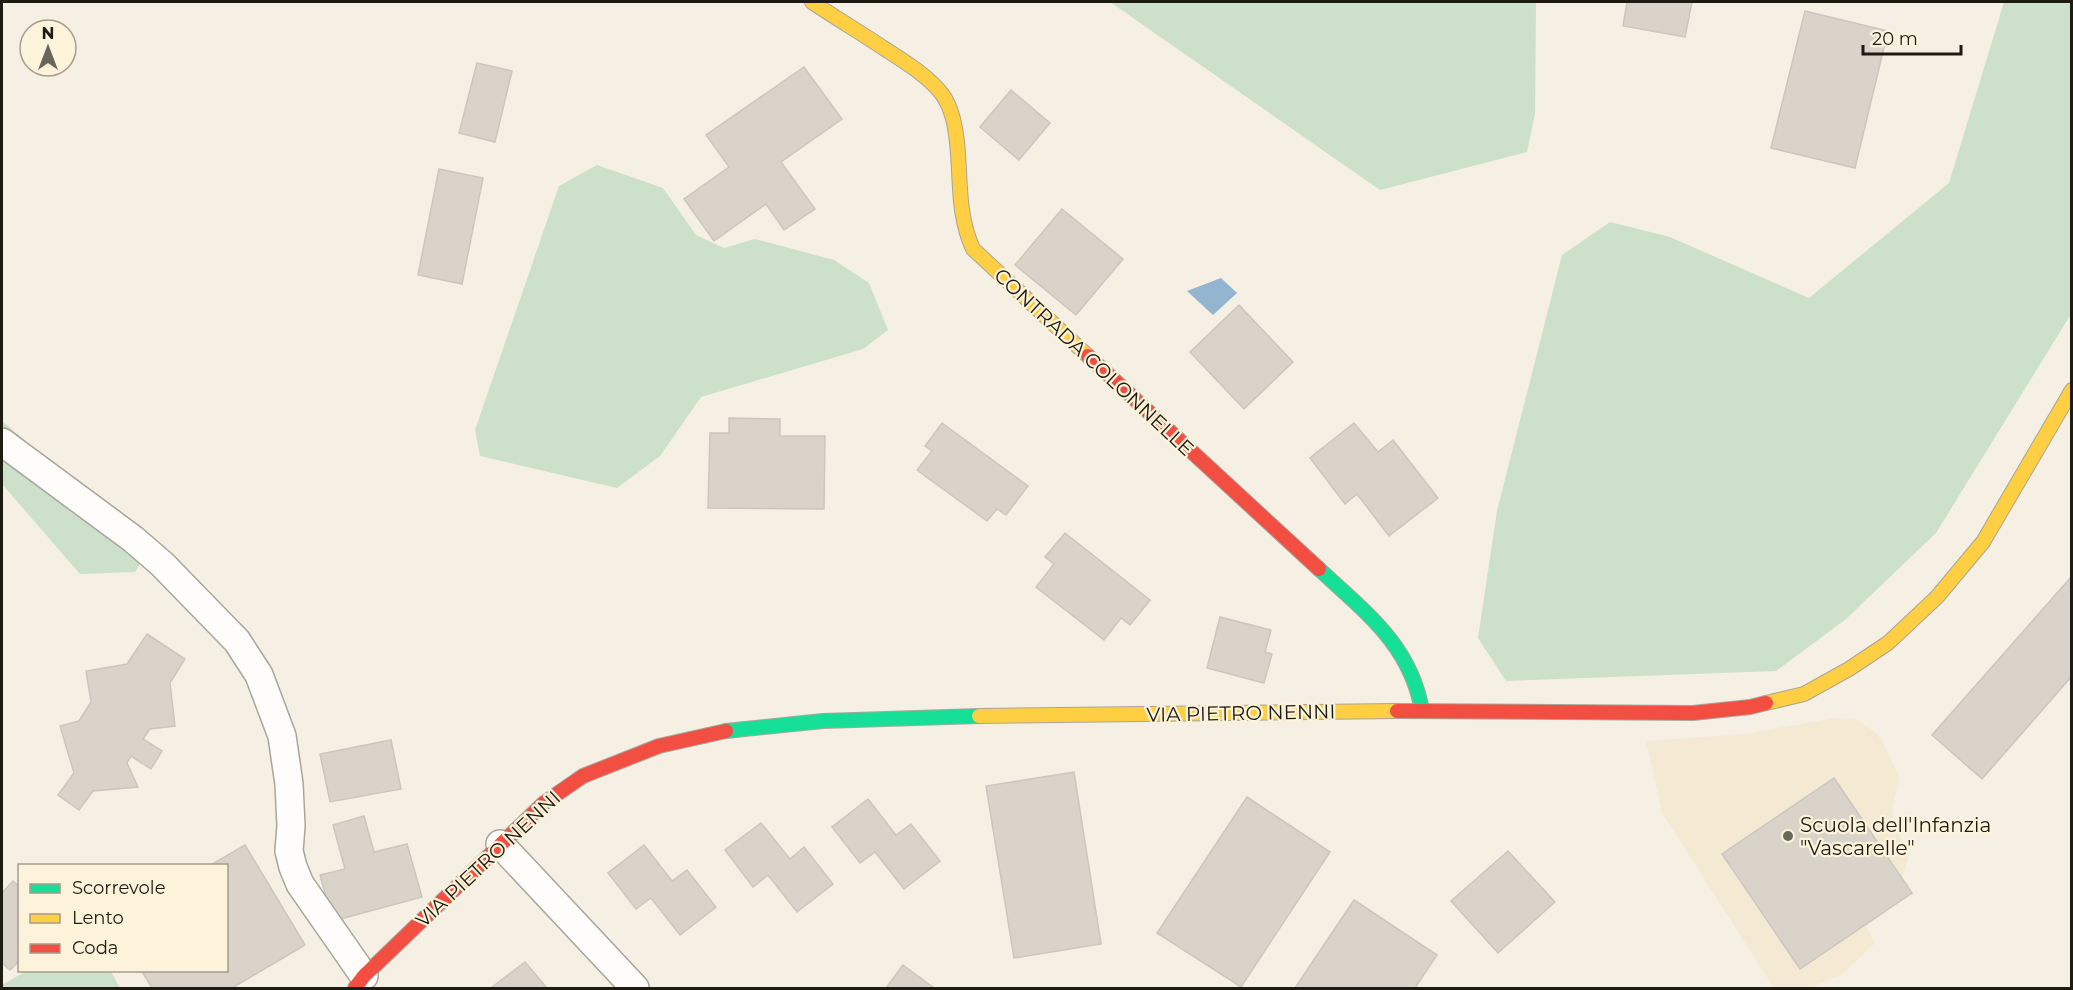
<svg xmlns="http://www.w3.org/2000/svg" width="2073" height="990" font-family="Montserrat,sans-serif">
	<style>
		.built { fill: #f4ead4 }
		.green { fill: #cce0ca }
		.water { fill: #93b5cf }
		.building { fill: #dad3ca; stroke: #ccc7be; stroke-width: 1.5 }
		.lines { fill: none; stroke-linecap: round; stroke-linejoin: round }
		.street-casing { stroke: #a9a59b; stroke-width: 30 }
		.fast-casing { stroke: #a9a59b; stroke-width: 16 }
		.slow-casing { stroke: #a9a59b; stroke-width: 16 }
		.jam-casing { stroke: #a9a59b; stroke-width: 16 }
		.street { stroke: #fefdfb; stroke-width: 27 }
		.fast { stroke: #16e098; stroke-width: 14 }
		.slow { stroke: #ffcf43; stroke-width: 14 }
		.jam { stroke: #f24e42; stroke-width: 14 }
		.poi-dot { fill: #69665b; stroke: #fdf3db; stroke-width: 2 }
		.labels { text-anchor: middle; stroke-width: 4.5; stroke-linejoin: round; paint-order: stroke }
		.street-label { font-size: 20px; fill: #1e1b12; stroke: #fdf3db }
		.poi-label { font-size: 20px; fill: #1e1b12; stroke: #fdf3db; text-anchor: start }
	</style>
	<rect width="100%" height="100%" fill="#f5f0e3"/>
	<path class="built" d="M1836,718L1858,720L1876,733L1884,744L1899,776L1892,814L1908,858L1902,879L1865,925L1875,943L1844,973L1810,988H1774L1662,813L1646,741L1744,734Z"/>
	<g class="green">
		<path d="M1110,2H1536L1535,114L1527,152L1380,190Z"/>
		<path d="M2004,2H2071V314L1936,533L1846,619L1776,671L1506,681L1478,638L1497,511L1562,255L1610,222L1670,237L1809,298L1949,183Z"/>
		<path d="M597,165L663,188L696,235L724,248L755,239L834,260L869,283L888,330L863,349L701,397L660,456L617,488L480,456L475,430L559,186Z"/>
		<path d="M2,421L151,547L135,572L80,574L2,484Z"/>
		<path d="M110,970L120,988H2V985L26,971Z"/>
	</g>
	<path class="water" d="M1221,278L1237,293L1213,315L1187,291Z"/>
	<g class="building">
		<path d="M1627,2H1692L1685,37L1623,26Z"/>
		<path d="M1805,11L1888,31L1855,168L1771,148Z"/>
		<path d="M477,63L512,71L495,142L459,133Z"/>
		<path d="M804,67L842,119L781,162L815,209L784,230L766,204L714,241L684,199L729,167L706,135Z"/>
		<path d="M1011,90L1050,123L1019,160L980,127Z"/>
		<path d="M439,169L483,178L462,284L418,275Z"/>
		<path d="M1062,209L1123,259L1076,315L1015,265Z"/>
		<path d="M1239,305L1293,362L1244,409L1190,352Z"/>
		<path d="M729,418L780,419V436H825L824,509L708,508L710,433H729Z"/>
		<path d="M942,423L1028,486L1006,515L997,509L987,521L917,470L932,451L925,446Z"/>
		<path d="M1354,423L1378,452L1393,440L1438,498L1389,536L1357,494L1345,504L1310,458Z"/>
		<path d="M1065,533L1150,600L1130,625L1121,618L1104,640L1036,587L1054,564L1045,557Z"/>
		<path d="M2072,576V676L1982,779L1932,735Z"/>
		<path d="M1220,617L1271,630L1265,652L1272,654L1264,683L1207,668Z"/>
		<path d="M147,634L185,659L170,683L175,726L150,729L143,739L162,751L151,769L131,756L127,763L138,787L93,791L79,810L58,795L74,773L60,726L79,721L91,702L86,671L127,664Z"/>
		<path d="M391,740L401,789L330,802L320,754Z"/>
		<path d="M1074,772L1101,944L1014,958L986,786Z"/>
		<path d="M1834,778L1912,893L1800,969L1722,854Z"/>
		<path d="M1247,797L1330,852L1241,987L1157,933Z"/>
		<path d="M868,799L896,835L911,824L940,861L904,889L875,852L860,863L832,827Z"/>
		<path d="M364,816L374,852L407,844L422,897L333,921L320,875L345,869L333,825Z"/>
		<path d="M761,823L790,859L804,847L833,884L797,912L768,875L753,887L725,850Z"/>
		<path d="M245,845L305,945L232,988H152L141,970H226V866H209Z"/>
		<path d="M644,845L672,881L687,870L716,907L680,935L651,898L636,909L608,873Z"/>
		<path d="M1508,851L1555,902L1498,953L1451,901Z"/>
		<path d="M13,881L20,887V960L10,970L2,963V893Z"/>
		<path d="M1354,900L1437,955L1415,988H1295Z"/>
		<path d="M525,962L547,988H491Z"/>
		<path d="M903,965L934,988H886Z"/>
	</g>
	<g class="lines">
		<g class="street-casing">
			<g id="street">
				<path d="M2,442L133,539L162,564L237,641L259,675L282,736L289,784L291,826L289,851L293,867L300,884L364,976"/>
				<path d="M500,844L635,988"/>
			</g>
		</g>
		<g class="fast-casing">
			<g id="fast">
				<path d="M1319,569C1365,612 1411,645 1422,711"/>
				<path d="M726,731L823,721L979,716"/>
			</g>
		</g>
		<g class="slow-casing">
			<g id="slow">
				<path d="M812,2C836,18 861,33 885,49C905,62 927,75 942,94C952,108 955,125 957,142C961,179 957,214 973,249L1088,356"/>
				<path d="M1766,703L1804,694L1849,669L1888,643L1937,597L1983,542L2072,390"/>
				<path d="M979,716L1397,711"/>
			</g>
		</g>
		<g class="jam-casing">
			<g id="jam">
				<path d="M1088,356L1319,569"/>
				<path d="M1397,711L1693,713L1750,707L1766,703"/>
				<path d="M355,988L364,976L544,803L583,776L659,746L726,731"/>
			</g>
		</g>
		<use href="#street" class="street"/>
		<use href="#fast" class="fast"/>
		<use href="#slow" class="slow"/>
		<use href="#jam" class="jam"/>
	</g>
	<circle class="poi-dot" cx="1788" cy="836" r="6"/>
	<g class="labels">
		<g class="street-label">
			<text transform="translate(1094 362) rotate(43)" y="7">CONTRADA COLONNELLE</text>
			<text transform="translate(1241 713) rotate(-1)" y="7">VIA PIETRO NENNI</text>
			<text transform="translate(488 859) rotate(-43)" y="7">VIA PIETRO NENNI</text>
		</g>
		<g class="poi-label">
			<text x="1800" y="832">Scuola dell'Infanzia<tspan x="1800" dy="23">"Vascarelle"</tspan></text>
		</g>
	</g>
	<rect width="2073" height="990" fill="none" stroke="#1e1b12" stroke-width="6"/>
	<rect x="18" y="864" width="210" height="108" fill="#fdf3db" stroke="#a49d8b" stroke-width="1.5"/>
	<rect x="30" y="884" width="30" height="9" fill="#16e098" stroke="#a49d8b" stroke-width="1.5"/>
	<text x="72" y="894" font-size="18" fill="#1e1b12">Scorrevole</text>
	<rect x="30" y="914" width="30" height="9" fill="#ffcf43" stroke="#a49d8b" stroke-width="1.5"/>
	<text x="72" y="924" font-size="18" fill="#1e1b12">Lento</text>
	<rect x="30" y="944" width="30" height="9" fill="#f24e42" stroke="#a49d8b" stroke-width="1.5"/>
	<text x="72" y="954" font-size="18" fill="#1e1b12">Coda</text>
	<g transform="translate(48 48)"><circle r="28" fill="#fdf3db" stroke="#a49d8b" stroke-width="1.5"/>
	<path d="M0-4.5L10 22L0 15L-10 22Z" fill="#69665b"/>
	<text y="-9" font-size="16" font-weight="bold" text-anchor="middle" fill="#1e1b12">N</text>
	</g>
	<path d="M1863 45v9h98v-9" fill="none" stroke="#1e1b12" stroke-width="3"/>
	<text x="1872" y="45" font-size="18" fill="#1e1b12" stroke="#fdf3db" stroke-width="4.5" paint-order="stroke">20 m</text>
</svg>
